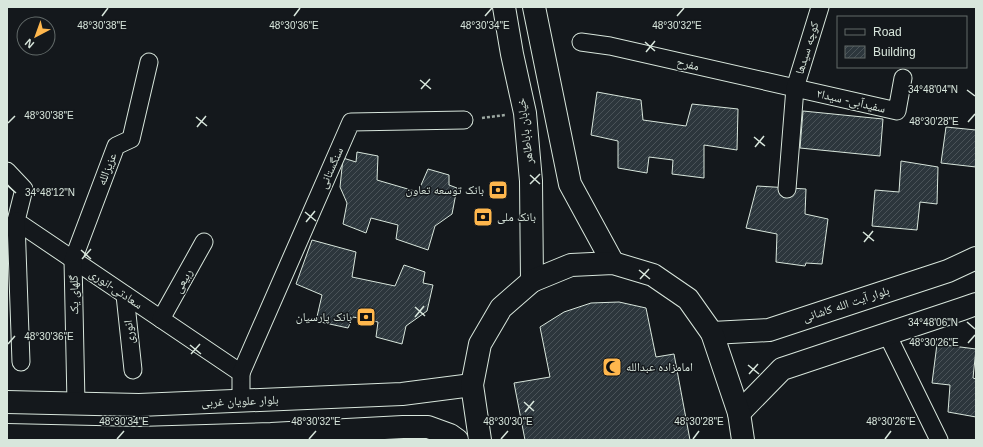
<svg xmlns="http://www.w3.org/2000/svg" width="983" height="447" font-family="Arial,'Noto Naskh Arabic',sans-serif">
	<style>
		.building { fill: url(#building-hatch); stroke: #d8e6dc }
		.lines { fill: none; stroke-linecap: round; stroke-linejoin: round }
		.minor-casing { stroke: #d8e6dc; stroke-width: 19 }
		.primary-casing { stroke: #d8e6dc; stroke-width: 24 }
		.path { stroke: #9da8a2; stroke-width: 2.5; stroke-dasharray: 3 2; stroke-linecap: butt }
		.minor { stroke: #14181c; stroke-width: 17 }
		.primary { stroke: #14181c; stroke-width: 22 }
		.ticks { fill: none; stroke: #d8e6dc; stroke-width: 1.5 }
		.labels { text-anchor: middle; stroke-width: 3; stroke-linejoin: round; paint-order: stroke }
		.street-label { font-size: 12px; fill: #d8e6dc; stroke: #14181c }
		.poi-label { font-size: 12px; fill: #d8e6dc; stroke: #14181c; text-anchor: end }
		.ticks-label { font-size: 10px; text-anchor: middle; fill: #d8e6dc; stroke: #14181c; stroke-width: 3; stroke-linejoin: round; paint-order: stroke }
	</style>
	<defs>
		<pattern id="building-hatch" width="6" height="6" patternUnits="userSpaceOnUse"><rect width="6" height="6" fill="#2c363c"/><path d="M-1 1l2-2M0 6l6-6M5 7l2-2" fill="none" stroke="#4a5358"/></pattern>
	</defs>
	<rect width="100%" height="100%" fill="#14181c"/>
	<g class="building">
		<path d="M597,92L641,100L643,120L686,126L692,104L738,109L737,150L704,145V178L672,174L673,160L649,157L647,173L618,168V141L591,135Z"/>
		<path d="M803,111L883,119L880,156L800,148Z"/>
		<path d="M946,127L976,130V167L941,163Z"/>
		<path d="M357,152L378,156L377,180L418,192L428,169L449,175V185L457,188L452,214L435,226L428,250L396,239L398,225L371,218L366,233L343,224L347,203L340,187L343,158L356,162Z"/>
		<path d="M901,161L938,167L937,204L920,202L917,230L872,226L875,190L899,192Z"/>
		<path d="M757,186L806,189L805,214L828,219L822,264L806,263L805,266L776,262L777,234L746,228Z"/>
		<path d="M312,240L356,252L352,277L395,286L404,265L425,272L423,283L433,285L427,311L406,326L402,344L376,337L378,322L353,317L348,328L316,321L322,295L296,284Z"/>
		<path d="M619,302L646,308L656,357L674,354L690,440H525L514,383L550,377L540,327L564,312L591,303Z"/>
		<path d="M937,344L976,349L973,378L976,379V417L948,412L950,385L932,383Z"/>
	</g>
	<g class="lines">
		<g class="minor-casing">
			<g id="minor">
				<path d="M581,42L610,46L897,111L903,78"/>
				<path d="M7,171L24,189L16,221L241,373V401"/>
				<path d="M787,189L795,88L820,7"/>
				<path d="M16,221L21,362"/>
				<path d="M125,295L133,370"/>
				<path d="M161,319L204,242"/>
				<path d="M887,334L939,440"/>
				<path d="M241,373L351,122L464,120"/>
				<path d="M76,403L73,260L116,146L131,139L149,62"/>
			</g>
		</g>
		<g class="primary-casing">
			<g id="primary">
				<path d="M504,7L512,54L525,113L531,181L532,281"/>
				<path d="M534,7L570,184L613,263"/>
				<path d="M712,333L769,330L948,271L976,258"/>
				<path d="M7,402L139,405L402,394L472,385"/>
				<path d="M739,413L782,369L962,309L976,304"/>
				<path d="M7,435L139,438L271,434L403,427H428L450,435L457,440"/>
				<path d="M480,440L472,385L480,344L501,308L532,281L571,265L613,263L653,275L688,299L712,333L739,413L743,440"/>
			</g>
		</g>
		<path class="path" d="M482,118L505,115"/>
		<use href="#minor" class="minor"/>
		<use href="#primary" class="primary"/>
	</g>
	<path class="ticks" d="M102,16L108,8M294,16L300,8M485,16L492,8M677,16L684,8M645,42L655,51M646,52L655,41M420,80L431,89M421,89L430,79M967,90L975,96M196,117L207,126M968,122L975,114M8,123L15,116M197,127L206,116M754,137L765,146M755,147L764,136M530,175L540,184M530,184L540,174M8,186L16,193M305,212L316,221M306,222L315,211M863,232L874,241M864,242L873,231M81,250L91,259M82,259L91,249M639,270L650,279M640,279L649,269M415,307L425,316M415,317L424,306M967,322L975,329M968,343L975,335M8,344L15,336M190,345L201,354M191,354L200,344M748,365L759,374M749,374L758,364M524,402L534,411M525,412L534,401M117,439L124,431M309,439L316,431M501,439L508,431M693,439L699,431M885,439L891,431"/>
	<defs>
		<g id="bank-square" transform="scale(1)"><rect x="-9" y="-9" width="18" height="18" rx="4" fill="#ffb74d" stroke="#14181c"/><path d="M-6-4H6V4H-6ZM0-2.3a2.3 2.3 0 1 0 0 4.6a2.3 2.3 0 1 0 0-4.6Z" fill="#111"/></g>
		<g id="mosque-square" transform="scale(1)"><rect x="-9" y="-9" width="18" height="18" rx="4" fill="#ffb74d" stroke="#14181c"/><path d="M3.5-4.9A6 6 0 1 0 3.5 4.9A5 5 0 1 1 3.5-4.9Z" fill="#111"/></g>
	</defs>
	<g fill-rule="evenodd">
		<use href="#bank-square" x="498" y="190"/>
		<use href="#bank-square" x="483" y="217"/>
		<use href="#bank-square" x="366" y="317"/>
		<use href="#mosque-square" x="612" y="367"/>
	</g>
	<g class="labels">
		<g class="street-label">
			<text transform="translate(807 48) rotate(-73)" y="4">کوچه سیدها</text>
			<text transform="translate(688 64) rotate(13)" y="4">مفرح</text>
			<text transform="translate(851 101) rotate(13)" y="4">سفیدآبی- سیدا۲</text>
			<text transform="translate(525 131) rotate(-97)" y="4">خیابان باباطاهر</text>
			<text transform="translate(331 168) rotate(-66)" y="4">سنگستانی</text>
			<text transform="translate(107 169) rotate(-69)" y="4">عزیزالله</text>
			<text transform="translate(183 281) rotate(-61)" y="4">ربیعی</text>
			<text transform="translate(116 289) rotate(34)" y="4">سعادتی-انوری</text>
			<text transform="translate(74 295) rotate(-91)" y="4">گلهای یک</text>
			<text transform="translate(846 304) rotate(-18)" y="4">بلوار آیت الله کاشانی</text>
			<text transform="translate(129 332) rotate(-96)" y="4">انوری</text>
			<text transform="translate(240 401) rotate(-2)" y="4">بلوار علویان غربی</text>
		</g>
		<g class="poi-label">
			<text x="484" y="194">بانک توسعه تعاون</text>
			<text x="497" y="221" text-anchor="start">بانک ملی</text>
			<text x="352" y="321">بانک پارسیان</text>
			<text x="626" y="371" text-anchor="start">امامزاده عبدالله</text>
		</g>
	</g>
	<g class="ticks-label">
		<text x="102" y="29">48°30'38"E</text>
		<text x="294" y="29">48°30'36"E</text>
		<text x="485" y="29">48°30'34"E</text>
		<text x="677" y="29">48°30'32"E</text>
		<text x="933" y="93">34°48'04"N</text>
		<text x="49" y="119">48°30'38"E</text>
		<text x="934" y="125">48°30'28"E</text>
		<text x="50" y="196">34°48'12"N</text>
		<text x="933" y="326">34°48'06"N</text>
		<text x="49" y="340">48°30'36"E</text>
		<text x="934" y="346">48°30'26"E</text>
		<text x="124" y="425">48°30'34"E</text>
		<text x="316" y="425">48°30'32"E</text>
		<text x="508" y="425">48°30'30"E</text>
		<text x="699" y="425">48°30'28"E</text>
		<text x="891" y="425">48°30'26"E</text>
	</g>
	<rect width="983" height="447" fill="none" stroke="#d8e6dc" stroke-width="16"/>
	<rect x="837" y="16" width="130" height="52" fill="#14181c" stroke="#626a69"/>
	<rect x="845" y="29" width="20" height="6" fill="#14181c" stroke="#626a69"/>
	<text x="873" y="36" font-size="12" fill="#d8e6dc">Road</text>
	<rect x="845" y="46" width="20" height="12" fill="url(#building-hatch)" stroke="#626a69"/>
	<text x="873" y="56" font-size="12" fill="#d8e6dc">Building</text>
	<g transform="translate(36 36) rotate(221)"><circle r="19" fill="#14181c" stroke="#626a69"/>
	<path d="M0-3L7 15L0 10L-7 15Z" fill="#ffb74d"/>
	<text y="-6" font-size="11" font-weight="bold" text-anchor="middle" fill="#d8e6dc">N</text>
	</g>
</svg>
